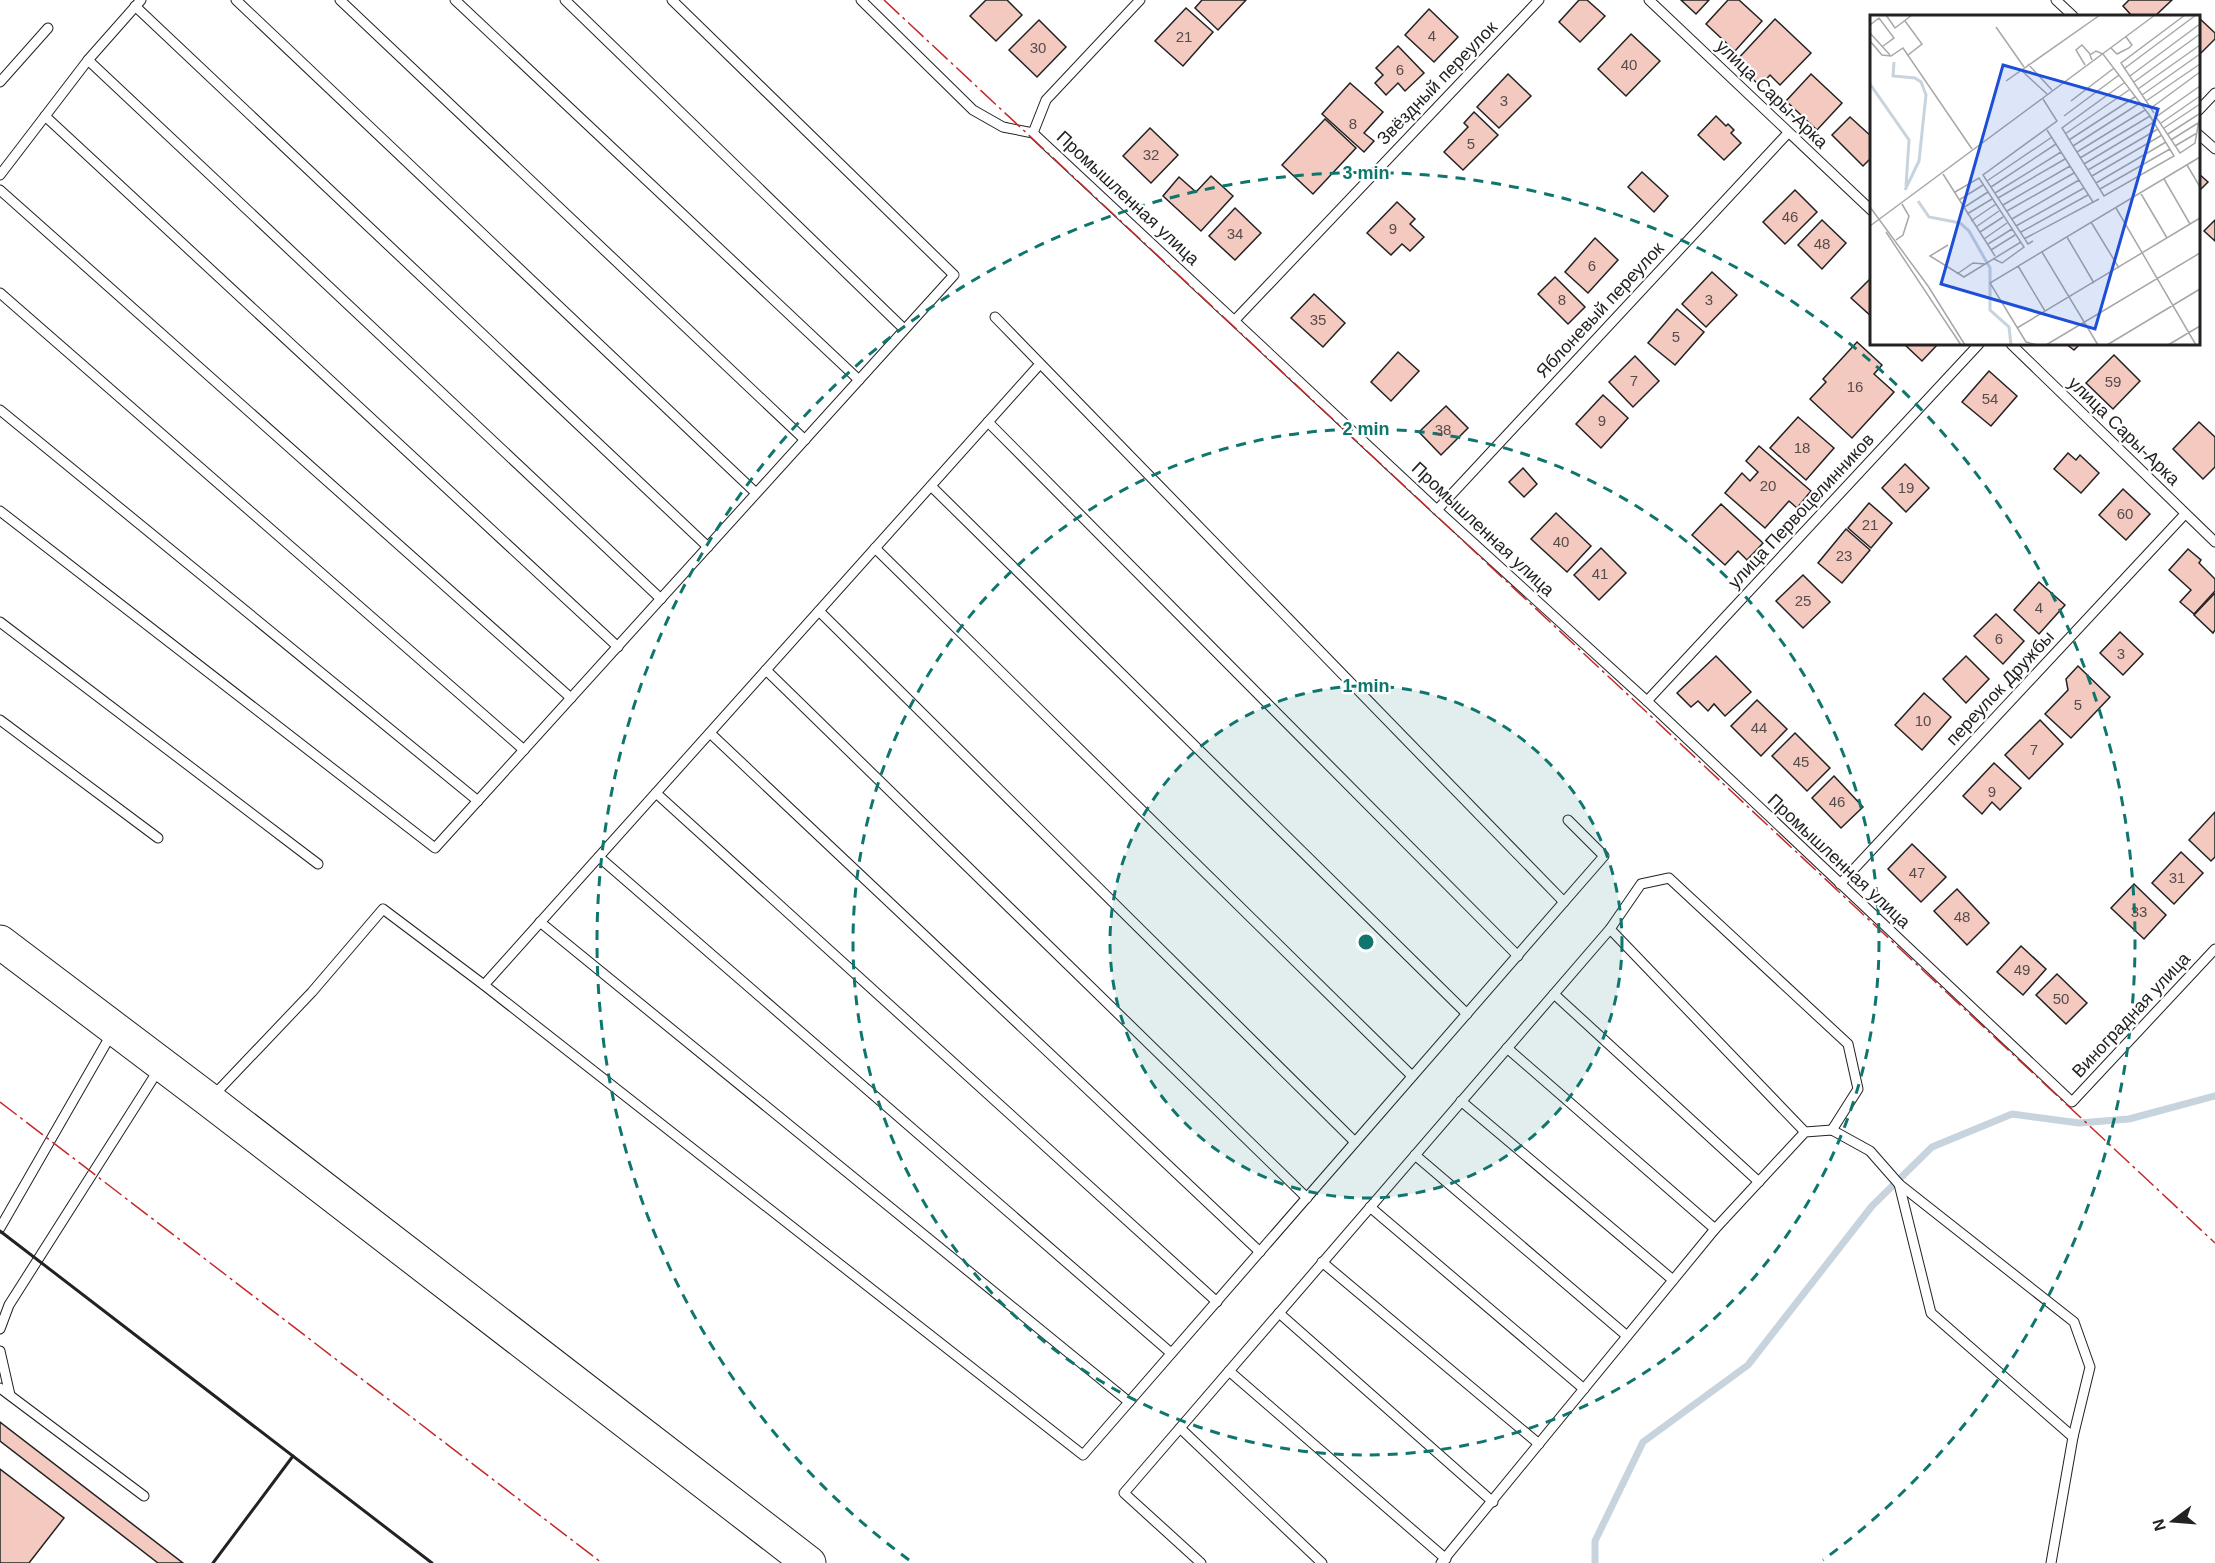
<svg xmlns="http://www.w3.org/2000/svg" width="2215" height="1563" font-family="Arial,sans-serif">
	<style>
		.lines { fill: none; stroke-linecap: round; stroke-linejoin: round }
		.stream { stroke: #c7d3dd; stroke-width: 7 }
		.building { fill: #f3c9c0; stroke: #222; stroke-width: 1.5 }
		.lane-casing { stroke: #222; stroke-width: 11 }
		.highway-casing { stroke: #222; stroke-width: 35 }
		.lane { stroke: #fff; stroke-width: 9 }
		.highway { stroke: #fff; stroke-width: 33 }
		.wall { stroke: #222; stroke-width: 3 }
		.power { stroke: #c62828; stroke-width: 1.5; stroke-dasharray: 21 4.5 3 4.5; stroke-linecap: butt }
		.ring { fill: none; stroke: #0f766e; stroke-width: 3; stroke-dasharray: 10 8 }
		.labels { text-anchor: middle; stroke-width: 4.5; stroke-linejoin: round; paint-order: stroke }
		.number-label { font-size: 15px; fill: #564c4a }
		.street-label { font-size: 18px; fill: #222; stroke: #fff }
		.inset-river { fill: none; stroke: #c7d3dd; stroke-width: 3 }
		.inset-road { fill: none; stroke: #a7a7a7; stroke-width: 1.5 }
		.view { fill: #1d4ed8; fill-opacity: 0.15; stroke: #1d4ed8; stroke-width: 3 }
		.inset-edge { fill: none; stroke: #222; stroke-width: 3 }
		.centre { fill: #0f766e; stroke: #fff; stroke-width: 3 }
		.ring-label { font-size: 18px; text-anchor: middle; font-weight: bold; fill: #0f766e; stroke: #fff; stroke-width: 4.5; stroke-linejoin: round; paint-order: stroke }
	</style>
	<rect width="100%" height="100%" fill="#fff"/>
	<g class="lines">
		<path class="stream" d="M1595,1563V1541L1643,1442L1748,1365L1872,1206L1932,1147L2012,1114L2079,1123L2129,1119L2215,1096"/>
	</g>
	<g class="building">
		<path d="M986,0H1007L1022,15L996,41L970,16Z"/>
		<path d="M1202,0H1246L1218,30L1195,8Z"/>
		<path d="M1579,0H1587L1605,16L1580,42L1559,22Z"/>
		<path d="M1681,0H1709L1696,14Z"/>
		<path d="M1728,0H1739L1762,21L1735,51L1706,24Z"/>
		<path d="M2129,0H2172L2155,16H2132L2123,6Z"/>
		<path d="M1186,8L1213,32L1183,66L1155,41Z"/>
		<path d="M1429,9L1458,37L1434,62L1405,35Z"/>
		<path d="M2198,17L2215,33V39L2198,56Z"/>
		<path d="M1775,19L1811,53L1780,85L1770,75L1760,86L1735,62Z"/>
		<path d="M1039,20L1066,47L1037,77L1009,50Z"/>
		<path d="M1631,34L1660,61L1626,96L1598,69Z"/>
		<path d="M1398,46L1424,73L1405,91L1398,83L1386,95L1375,83L1383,75L1376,68Z"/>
		<path d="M1508,74L1531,96L1499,128L1477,107Z"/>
		<path d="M1811,74L1842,103L1817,130L1786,101Z"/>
		<path d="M1350,83L1383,112L1364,133L1374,141L1364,152L1322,114Z"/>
		<path d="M1474,112L1498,135L1463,170L1444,152L1468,127L1464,123Z"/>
		<path d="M1716,116L1726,126L1728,124L1734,130L1731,133L1741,143L1724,160L1698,135Z"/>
		<path d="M1850,117L1872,137V157L1863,166L1832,135Z"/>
		<path d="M1325,119L1356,148L1313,194L1282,165Z"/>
		<path d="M1150,128L1178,155L1151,183L1123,156Z"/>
		<path d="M1642,172L1668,196L1654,212L1628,187Z"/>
		<path d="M2198,173L2208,182L2198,192Z"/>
		<path d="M1211,176L1233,196L1201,231L1163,196L1179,177L1196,192Z"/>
		<path d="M1795,190L1817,212L1785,244L1763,222Z"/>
		<path d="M1397,202L1415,219L1410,224L1424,237L1410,251L1402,244L1391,255L1367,233Z"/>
		<path d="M1235,208L1261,233L1235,260L1209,236Z"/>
		<path d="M1822,220L1846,243L1822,269L1798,245Z"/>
		<path d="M2215,220V241L2204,231Z"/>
		<path d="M1595,238L1618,260L1588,293L1565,272Z"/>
		<path d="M1712,272L1737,295L1706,327L1682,304Z"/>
		<path d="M1555,277L1585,307L1568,324L1538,294Z"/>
		<path d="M1872,277V317L1851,298Z"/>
		<path d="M1314,294L1345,323L1323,347L1291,318Z"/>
		<path d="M1677,309L1704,332L1675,365L1648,343Z"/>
		<path d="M1857,342L1882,365L1874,374L1894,392L1852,438L1810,399L1826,382L1823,379Z"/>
		<path d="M1904,344H1938L1922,361Z"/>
		<path d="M2066,344H2080L2074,350Z"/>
		<path d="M1398,352L1419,371L1391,401L1371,382Z"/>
		<path d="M2114,355L2140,381L2113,409L2086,383Z"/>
		<path d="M1635,356L1659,381L1633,407L1609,382Z"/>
		<path d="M1989,371L2017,396L1991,426L1962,402Z"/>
		<path d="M1603,395L1628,418L1601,448L1576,424Z"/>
		<path d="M1446,406L1468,428L1441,455L1419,432Z"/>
		<path d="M1798,417L1834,448L1806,480L1770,448Z"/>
		<path d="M2199,422L2215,437V467L2203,479L2173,449Z"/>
		<path d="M1759,446L1811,491L1797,508L1789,501L1765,528L1725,493L1742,473L1750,481L1758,472L1746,461Z"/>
		<path d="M2068,453L2076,460L2080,455L2099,473L2081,493L2054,469Z"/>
		<path d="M1905,464L1929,488L1906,512L1882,488Z"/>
		<path d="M1523,468L1537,484L1524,497L1509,482Z"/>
		<path d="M2123,489L2150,514L2126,540L2099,515Z"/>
		<path d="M1869,503L1892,523L1871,548L1848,528Z"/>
		<path d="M1721,504L1763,543L1747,560L1738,551L1725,565L1692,535Z"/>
		<path d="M1556,513L1591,546L1567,572L1531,539Z"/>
		<path d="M1846,529L1870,550L1842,583L1818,563Z"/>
		<path d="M1601,548L1626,573L1599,600L1574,575Z"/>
		<path d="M2188,549L2201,560L2199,563L2215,579V591L2194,614L2180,602L2191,590L2169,570Z"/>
		<path d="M1803,575L1830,602L1803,628L1776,601Z"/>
		<path d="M2039,582L2065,605L2039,634L2014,610Z"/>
		<path d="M2215,593V630L2213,633L2194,615Z"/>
		<path d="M1996,614L2024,641L2003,664L1974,636Z"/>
		<path d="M2120,632L2143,654L2123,675L2100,653Z"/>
		<path d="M1716,656L1751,692L1725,716L1714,704L1708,711L1698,701L1691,707L1677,693Z"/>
		<path d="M1966,656L1989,679L1966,703L1943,679Z"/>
		<path d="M2078,666L2110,697L2071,738L2045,714L2068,690L2066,679Z"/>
		<path d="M1924,693L1951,717L1922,750L1895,725Z"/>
		<path d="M1757,700L1787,729L1761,756L1731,726Z"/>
		<path d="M2040,720L2063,744L2029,779L2005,755Z"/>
		<path d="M1795,733L1830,768L1807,791L1772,756Z"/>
		<path d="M1994,763L2021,788L2000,810L1992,802L1982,814L1963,796Z"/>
		<path d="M1834,776L1863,807L1841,828L1812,798Z"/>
		<path d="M2215,812V857L2211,861L2189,840Z"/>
		<path d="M1912,844L1946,877L1921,902L1888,869Z"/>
		<path d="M2181,852L2203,873L2174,904L2152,883Z"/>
		<path d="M2134,884L2166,915L2144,939L2111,908Z"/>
		<path d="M1957,889L1989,923L1967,945L1934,911Z"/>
		<path d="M2021,946L2046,969L2023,995L1997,972Z"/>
		<path d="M2057,974L2087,1003L2066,1024L2036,995Z"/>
		<path d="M0,1422L183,1563H158L0,1441Z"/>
		<path d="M0,1469L64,1518L29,1563H0Z"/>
	</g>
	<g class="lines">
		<g class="lane-casing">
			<g id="lane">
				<path d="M236,0L756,493"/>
				<path d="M340,0L805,440"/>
				<path d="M455,0L859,380"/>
				<path d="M565,0L904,329"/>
				<path d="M861,0L973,110L1003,127L1033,133L1437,510L1647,701L2072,1102L2215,949"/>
				<path d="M1649,0L1872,211"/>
				<path d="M2056,0L2073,16"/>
				<path d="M135,6L708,547"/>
				<path d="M88,60L661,599"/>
				<path d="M0,82L48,28"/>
				<path d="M2198,111L2215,93"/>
				<path d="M45,116L618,647"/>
				<path d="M1033,133L1046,100L1140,0"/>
				<path d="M2198,134L2215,149"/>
				<path d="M0,175L88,60L141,0"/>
				<path d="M0,190L571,698"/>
				<path d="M0,293L524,750"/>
				<path d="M995,317L1564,902"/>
				<path d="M1235,320L1539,0"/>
				<path d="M2011,344L2215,542"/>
				<path d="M0,410L478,801"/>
				<path d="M988,422L1518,956"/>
				<path d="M931,486L1467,1014"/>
				<path d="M1437,510L1788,133"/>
				<path d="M0,511L435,848L954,275L672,0"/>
				<path d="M875,548L1412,1076"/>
				<path d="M819,611L1355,1142"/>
				<path d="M0,622L318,864"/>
				<path d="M766,670L1307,1198"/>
				<path d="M1647,701L1979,344"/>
				<path d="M0,720L158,838"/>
				<path d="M710,733L1260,1252"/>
				<path d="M656,793L1217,1302"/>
				<path d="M599,857L1171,1353"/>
				<path d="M1840,884L2185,514"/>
				<path d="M540,922L1129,1402"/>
				<path d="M1610,929L1805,1132"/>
				<path d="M484,985L1040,364"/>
				<path d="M1554,994L1759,1182"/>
				<path d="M1507,1048L1715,1229"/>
				<path d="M213,1096L312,992L383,909L484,985L1083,1455L1604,856L1568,820"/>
				<path d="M1461,1101L1673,1280"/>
				<path d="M1415,1155L1627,1336"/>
				<path d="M1899,1184L1931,1313L2073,1437"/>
				<path d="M1370,1207L1584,1389"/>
				<path d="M0,1228L112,1033"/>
				<path d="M1322,1262L1539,1444"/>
				<path d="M1279,1313L1493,1502"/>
				<path d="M0,1329L9,1305L159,1069"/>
				<path d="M0,1351L10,1395"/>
				<path d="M1229,1371L1446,1559"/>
				<path d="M0,1388L144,1496"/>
				<path d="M1180,1428L1322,1563"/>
				<path d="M1201,1563L1124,1493L1610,929L1641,884L1669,878L1848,1044L1858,1089L1832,1130"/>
				<path d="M1441,1563L1715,1229L1805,1132L1832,1130L1870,1151L1899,1184L2074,1322L2090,1367L2073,1437L2051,1563"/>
			</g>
		</g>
		<g class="highway-casing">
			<path id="highway" d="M0,942L209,1100L809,1563"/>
		</g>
		<use href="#lane" class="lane"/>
		<use href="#highway" class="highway"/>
		<g class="wall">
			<path d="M0,1231L432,1563"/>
			<path d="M213,1563L293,1456"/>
		</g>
		<g class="power">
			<path d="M884,0L2215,1243"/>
			<path d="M0,1102L602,1563"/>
		</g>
	</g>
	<circle cx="1366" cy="942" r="256" fill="#0f766e" fill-opacity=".12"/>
	<g class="ring">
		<circle cx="1366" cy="942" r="256"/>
		<circle cx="1366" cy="942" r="513"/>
		<path d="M909 1560A769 769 0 1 1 1823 1560"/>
	</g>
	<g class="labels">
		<g class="number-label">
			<text x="1432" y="41">4</text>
			<text x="1184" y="42">21</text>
			<text x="1038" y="53">30</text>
			<text x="1629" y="70">40</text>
			<text x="1400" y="75">6</text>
			<text x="1504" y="106">3</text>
			<text x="1353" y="129">8</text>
			<text x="1471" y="149">5</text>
			<text x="1151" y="160">32</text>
			<text x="1790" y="222">46</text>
			<text x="1393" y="234">9</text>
			<text x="1235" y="239">34</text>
			<text x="1822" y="249">48</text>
			<text x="1592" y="271">6</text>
			<text x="1562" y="305">8</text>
			<text x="1709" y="305">3</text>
			<text x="1318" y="325">35</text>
			<text x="1676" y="342">5</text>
			<text x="1634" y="386">7</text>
			<text x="2113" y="387">59</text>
			<text x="1855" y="392">16</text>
			<text x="1990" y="404">54</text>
			<text x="1602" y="426">9</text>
			<text x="1443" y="435">38</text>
			<text x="1802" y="453">18</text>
			<text x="1768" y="491">20</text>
			<text x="1906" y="493">19</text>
			<text x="2125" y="519">60</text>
			<text x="1870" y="530">21</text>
			<text x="1561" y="547">40</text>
			<text x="1844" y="561">23</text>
			<text x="1600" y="579">41</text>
			<text x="1803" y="606">25</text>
			<text x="2039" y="613">4</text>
			<text x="1999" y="644">6</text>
			<text x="2121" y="659">3</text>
			<text x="2078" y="710">5</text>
			<text x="1923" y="726">10</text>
			<text x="1759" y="733">44</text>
			<text x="2034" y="755">7</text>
			<text x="1801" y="767">45</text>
			<text x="1992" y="797">9</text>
			<text x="1837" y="807">46</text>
			<text x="1917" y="878">47</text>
			<text x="2177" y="883">31</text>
			<text x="2139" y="917">33</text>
			<text x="1962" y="922">48</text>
			<text x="2022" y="975">49</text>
			<text x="2061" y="1004">50</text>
		</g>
		<g class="street-label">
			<text transform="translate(1437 83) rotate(-46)" y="6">Звёздный переулок</text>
			<text transform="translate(1772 94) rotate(44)" y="6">улица Сары-Арка</text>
			<text transform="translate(1128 198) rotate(43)" y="6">Промышленная улица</text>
			<text transform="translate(1600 310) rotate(-47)" y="6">Яблоневый переулок</text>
			<text transform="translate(2124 431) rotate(44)" y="6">улица Сары-Арка</text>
			<text transform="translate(1801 511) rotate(-47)" y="6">улица Первоцелинников</text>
			<text transform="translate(1483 529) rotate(43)" y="6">Промышленная улица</text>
			<text transform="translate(2000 688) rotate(-47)" y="6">переулок Дружбы</text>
			<text transform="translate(1839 861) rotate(43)" y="6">Промышленная улица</text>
			<text transform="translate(2131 1015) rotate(-47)" y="6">Виноградная улица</text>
		</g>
	</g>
	<g transform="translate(1870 15)">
		<rect width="330" height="330" fill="#fff"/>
		<path class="inset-river" d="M24,47L23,61L45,63L51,67L56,80L49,146L35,175M0,69L39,125L36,171M48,186L59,202L90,208L99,216L120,253V295L139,312L141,330"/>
		<path class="inset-road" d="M16,0L25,13L42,0M35,6L52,29L38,40M0,10L9,3L24,23L13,31M126,12L154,52M0,18L20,40M0,26L12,40L21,41L33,33L102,134M241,33L247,39L259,33L262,30L256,22M222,45L220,40L226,36L233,39L280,101L304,141L234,181L192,113L254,68M158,49L182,75M215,50L206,35L212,30L220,39M255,53L326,0M152,56L177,79M260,61L330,9M136,66L230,0M264,67L330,19M330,71L286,102L310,138L325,128L330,100M268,74L330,30M272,80L330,39M201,86L244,53M276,86L330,49M281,93L330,57M284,98L251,48L315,0M194,101L249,60M291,108L330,81M294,113L330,89M177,115L223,187M195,119L259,75M298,119L329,99M199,125L265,82M301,125L328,108M203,131L270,88M305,131L327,118M207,137L275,95M210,143L280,101M214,149L284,107M317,150L330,172M218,155L288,114M73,159L125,241M222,161L292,120M294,164L320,209M117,166L182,122M226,168L296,127M121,172L186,129M230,174L300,134M85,177L109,163L154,232L132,248L124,244M270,177L297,223M125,178L191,137M128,183L195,144M89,185L113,170M133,190L200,151M0,192L58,271L95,330M93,193L118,177M246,193L326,330M137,196L204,158M97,199L122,184M142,204L209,165M101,206L126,189M221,207L249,253M0,211L285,0M146,211L214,173M106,212L129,196M16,217L91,330M110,217L133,202M151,217L218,180M197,222L224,268M114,224L137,208M154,224L229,184M26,225L33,220L39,201L32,189M163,226L158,229L113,160L187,106L173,84M118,229L142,214M78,230L60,241L94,262L151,227M121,235L145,220M172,237L228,330M148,251L175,296M87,259L103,248L115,249M147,313L330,203M167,330L156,327L120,268L330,142M176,330L330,238M237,330L330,274M298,330L330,311"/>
		<path class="view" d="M133,50L288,94L225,314L71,269Z"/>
		<rect width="330" height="330" class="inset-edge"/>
	</g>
	<circle cx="1366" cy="942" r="9" class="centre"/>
	<g class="ring-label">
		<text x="1366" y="179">3 min</text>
		<text x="1366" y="435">2 min</text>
		<text x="1366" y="692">1 min</text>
	</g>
	<g transform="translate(2173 1521) rotate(254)" stroke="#ffffff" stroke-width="4.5" paint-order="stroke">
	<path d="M0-4.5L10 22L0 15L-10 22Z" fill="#222222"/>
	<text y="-9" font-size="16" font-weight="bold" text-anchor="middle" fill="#222222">N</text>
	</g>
</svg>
